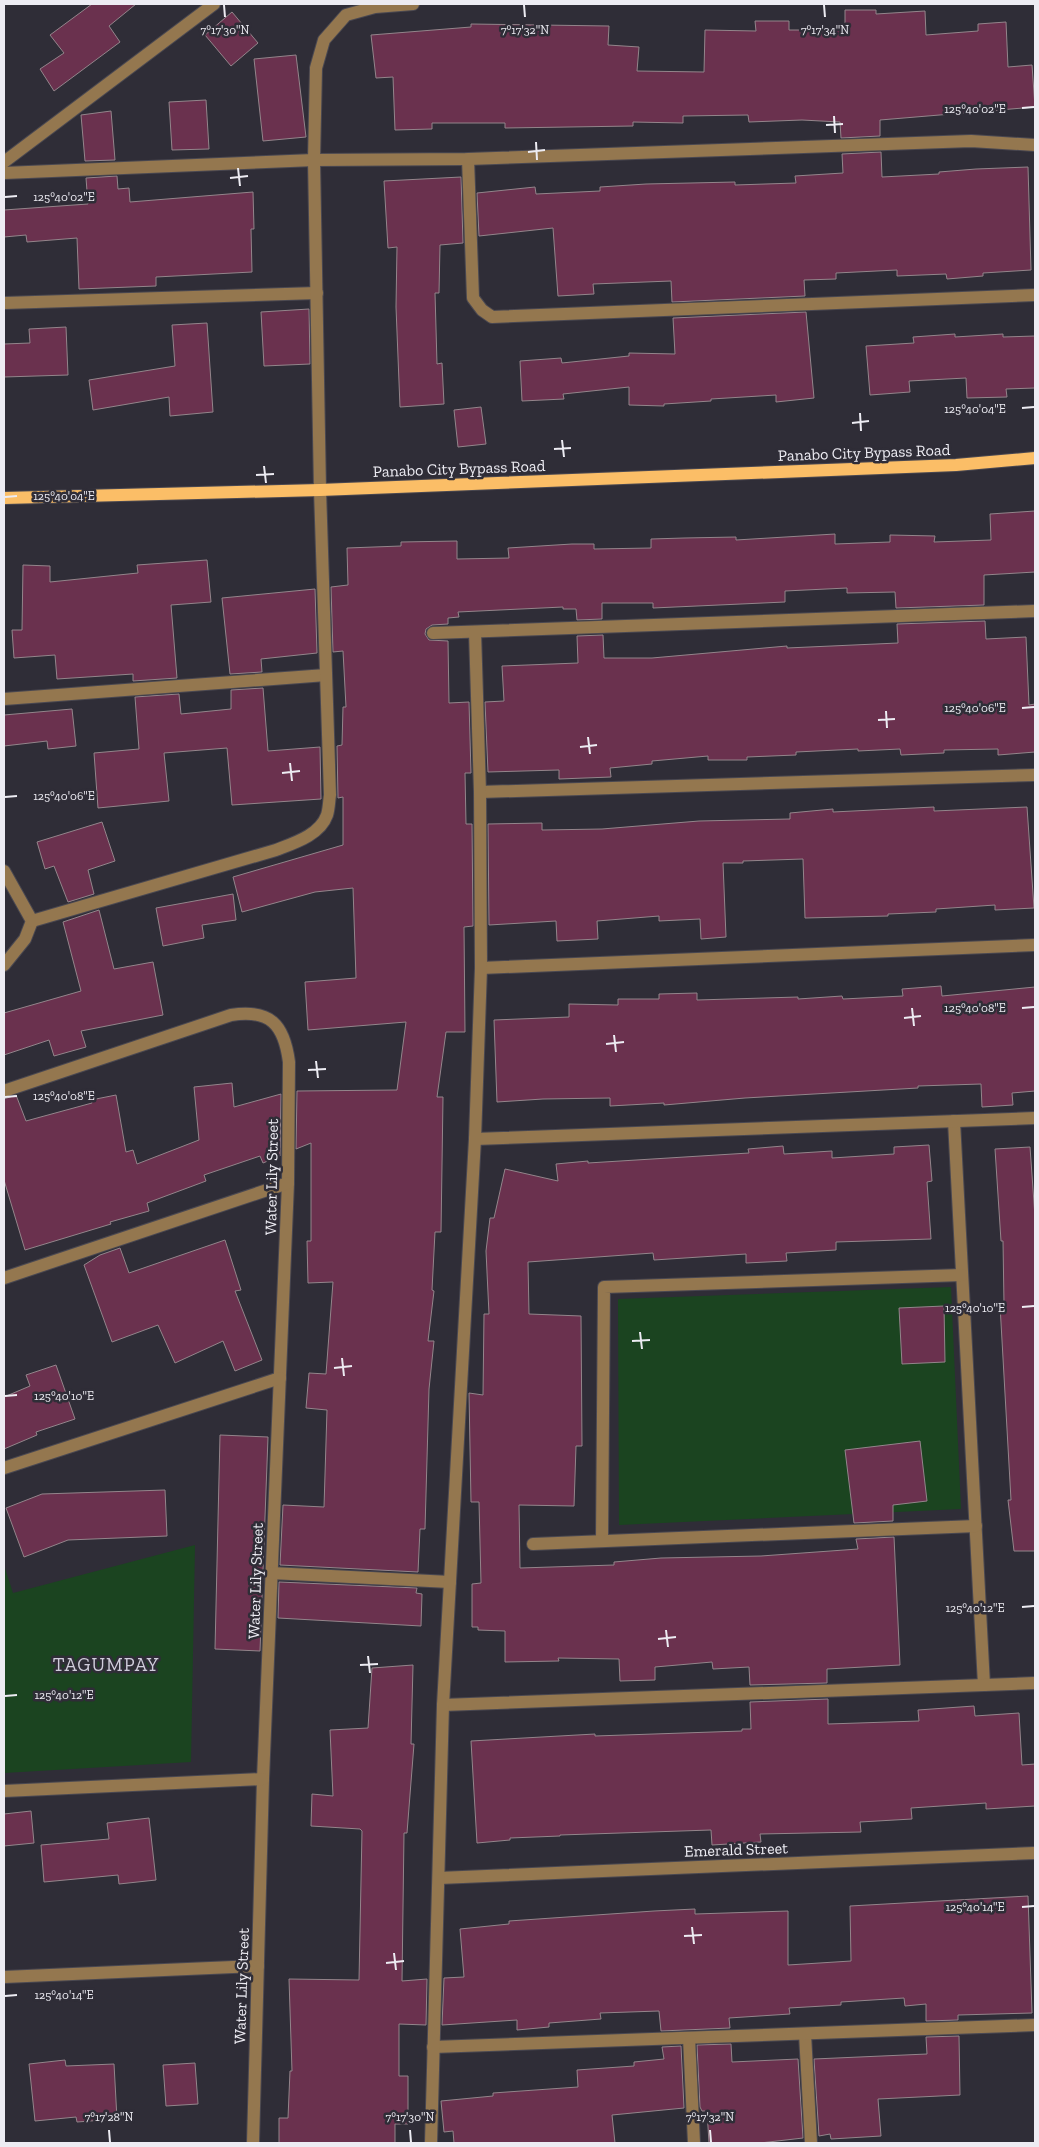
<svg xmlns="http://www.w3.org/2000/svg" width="1039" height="2147" font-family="'Zilla Slab',serif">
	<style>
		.green { fill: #1b4420 }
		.building { fill: #6a314e; stroke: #93858b }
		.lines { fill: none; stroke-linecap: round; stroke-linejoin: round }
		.minor-casing { stroke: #4a4851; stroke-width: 14 }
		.major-casing { stroke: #4a4851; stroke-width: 14 }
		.minor { stroke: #94774f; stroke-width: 12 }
		.major { stroke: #fbbe67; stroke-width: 12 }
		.ticks { fill: none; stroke: #edecf3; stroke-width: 2 }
		.labels { text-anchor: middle; stroke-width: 5; stroke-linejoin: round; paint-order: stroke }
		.street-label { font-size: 16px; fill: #edecf3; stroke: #2f2d37 }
		.quarter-label { font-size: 19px; letter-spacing: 1px; fill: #d1cedc; stroke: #2f2d37 }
		.ticks-label { font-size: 12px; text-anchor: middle; fill: #edecf3; stroke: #2f2d37; stroke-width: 5; stroke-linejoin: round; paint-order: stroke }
	</style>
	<rect width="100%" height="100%" fill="#2f2d37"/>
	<g class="green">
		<path d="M951,1287L961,1509L619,1525L618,1299Z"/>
		<path d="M195,1545L191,1762L4,1773V1565L13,1593Z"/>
	</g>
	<g class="building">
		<path d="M92,4H136L109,26L120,42L54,91L40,69L64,53L50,35Z"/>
		<path d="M845,10H876V14L925,11L926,35L978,31V24L1006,22L1008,67L1032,65L1035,107L880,120V136L841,138L840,122L802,120L749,122L748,115L683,116V123L633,122V126L505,128V123H432V129L395,130L393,77L376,78L371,35L471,27V24L609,26L608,45L639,47L637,71L704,72L705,30L756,31L755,21H789V30H845Z"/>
		<path d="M232,12L258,43L231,66L205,35Z"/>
		<path d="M296,55L306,137L263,141L254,59Z"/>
		<path d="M206,100L209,149L172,150L169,102Z"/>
		<path d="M111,111L115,160L85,161L81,115Z"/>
		<path d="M881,152L882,177L939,174V172L976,169L1028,167L1031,270L983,273V276L947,279L946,274L897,276V270L836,273V279L804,280L805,296L672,302L671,281L593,284L594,294L558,296L553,228L479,236L477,193L535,187L536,194L600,191V187L646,184L735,182V185L796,183L795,176L843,173L842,154Z"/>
		<path d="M117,176L118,189L129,188L130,202L253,192L254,229H251L252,272L156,277V286L79,289L77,238L27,242L26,235L4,237V210L88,204L86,178Z"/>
		<path d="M461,177L463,243L440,245L439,293H435L437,364L442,363L444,404L400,407L396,307L397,247L388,248L384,181Z"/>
		<path d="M309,309L310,364L264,366L261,312Z"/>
		<path d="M806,312L814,398L776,402V395L711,399V401L664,404V406L629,405V387L563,394L564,399L522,401L520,361L561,358L562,363L629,356V353L675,354L673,318Z"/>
		<path d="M207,323L213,412L170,416L169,397L93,410L89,380L175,366L172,325Z"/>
		<path d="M66,327L68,375L4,377V344L30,343L29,329Z"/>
		<path d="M955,334V337L1003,334V337L1035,336V388L1006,389L1007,397L967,398L966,378L909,381L910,392L870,395L866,346L914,343L913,337Z"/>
		<path d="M481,407L486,444L458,447L454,410Z"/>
		<path d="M1035,511V572L984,575V605L896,608L895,592L847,593V588L785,591V602L653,608V603H602V619L577,620L576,609H563V607L458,612L459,617L448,618V624L432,625L426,629L425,634L429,640L448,641L449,703L469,702L471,773H465L466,824H472L473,926L464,927L465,1032H446L437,1097H443L441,1232H435L432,1290L434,1291L428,1341H434L429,1389L425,1529H420L418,1572L280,1565L283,1505L324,1507L327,1410L306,1408L309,1373L326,1374L333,1282L308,1283L307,1241H311V1143L296,1149L297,1091L397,1090L406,1022L308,1030L305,982L356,978L353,888L315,892L242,912L233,877L343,845V797L338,798L337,746L342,745L343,707H346L343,651L333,652L331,587L348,585L347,548L401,546V542L457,541V559L509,558L508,548L572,544H594V549L651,548V539L684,538L736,537V540L835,534V544L890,542V535L935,536L934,542L991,540L990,514Z"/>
		<path d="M207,560L211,602L171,605L177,678L133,681V674L57,679L55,655L14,658L12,630H22L23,565L50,566V582L138,573L137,565Z"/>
		<path d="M315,589L317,653L261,659L262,672L230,674L222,598Z"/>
		<path d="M985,621L986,639L1026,637L1029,705L1035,704V752L998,755V749L944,750V753L901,755L900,749L858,751V749L796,752V755L747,757V760H708V756L652,761V764L610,768L611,777L559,779V770L488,772L485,702L504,701L502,666L578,663L577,636L603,635L604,658H652L787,646V648L898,643L897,624Z"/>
		<path d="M263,688L268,751L320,747L321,799L232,805L227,748L164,753L169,801L98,808L94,753L139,749L135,697L179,694L181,714L231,709V690Z"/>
		<path d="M72,709L76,746L48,749L47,741L4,746V715Z"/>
		<path d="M934,807V811L1027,807L1034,908L995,910V905L936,909V912L888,914V916L805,918L803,859L743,861V863H723L726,937L701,939L700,919L659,921V916L597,921L598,939L557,941L556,921L489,925L488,824L542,823V830L602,829L699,821L790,819V813L833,809V812Z"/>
		<path d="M102,822L115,861L88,870L94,894L68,902L54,866L45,869L37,842Z"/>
		<path d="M233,894L236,920L202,925L204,938L163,946L156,908Z"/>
		<path d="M99,910L114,969L153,962L163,1015L81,1031L86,1047L54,1056L49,1040L4,1055V1013L81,991L63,922Z"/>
		<path d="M941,986L942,996L1035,987V1091L1012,1093L1013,1105L982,1107L981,1084L918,1086V1088L745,1098L664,1105V1103L610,1106V1098L543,1099L497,1102L494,1020L569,1017V1004L618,1005V999H659V994L697,993V1000L798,997V999L842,996L843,999L903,996L902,989Z"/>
		<path d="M232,1083L234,1107L281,1094L280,1156L263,1163L260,1156L204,1175L206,1181L147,1203L149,1211L110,1222L111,1224L25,1250L4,1180V1099L16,1095L26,1121L92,1103L91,1100L116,1095L126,1152L133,1150L137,1164L199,1140L194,1087Z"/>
		<path d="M929,1145L932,1181L927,1182L931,1239L836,1242V1250L786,1253L787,1261L746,1263V1254L654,1260L653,1253L528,1262L529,1314L581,1316L582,1446H576L574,1506L519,1505L520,1568L614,1565V1562L661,1558L761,1556L858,1549L856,1539L894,1537L900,1665L827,1669V1683L750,1685L749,1667L713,1669L712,1662L655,1667V1680L620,1681L619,1659L558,1658L559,1661L505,1662V1631L478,1630V1627H472V1584L481,1583L479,1502H471L469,1393L483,1395L484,1314H489L486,1251L490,1218H494L505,1169L558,1181L556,1164L588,1161V1163L749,1153L748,1149L783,1146L784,1154L832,1151V1158L894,1154V1147Z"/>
		<path d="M1030,1147L1035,1217V1551H1014L1008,1500H1011L1000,1305L1004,1304L1003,1241H1001L995,1149Z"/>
		<path d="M225,1240L241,1290L235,1291L262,1360L235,1371L223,1341L175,1363L158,1325L112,1342L84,1265L100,1255L120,1248L129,1273Z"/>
		<path d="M944,1306L945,1362L902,1364L899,1308Z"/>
		<path d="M56,1365L75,1419L36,1432L37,1435L4,1449V1397L30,1386L26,1375Z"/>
		<path d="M220,1435L268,1437L260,1651L215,1649Z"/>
		<path d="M920,1441L927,1501L893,1505V1521L854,1523L845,1450Z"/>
		<path d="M165,1490L167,1536L68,1540L24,1557L6,1508L42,1494Z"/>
		<path d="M279,1582L417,1588L416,1593L422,1594L421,1626L278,1618Z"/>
		<path d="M413,1665L411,1744H414L407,1833H404L402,1981L427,1979L426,2025L399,2024V2076H408V2124H395V2143H279V2118H288L290,2071H292L289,1979L359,1980L362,1831L360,1829L311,1826L312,1794L333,1796L330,1730L368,1728L372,1668Z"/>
		<path d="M828,1699V1724L919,1721L918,1710L974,1706L975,1716L1019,1713L1022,1765L1035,1764V1806L986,1809V1803L911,1808L912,1819L860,1822L861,1832L760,1834L761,1842L712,1845L711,1830L560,1835V1836L510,1838V1840L477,1843L471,1741L595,1734V1736L742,1731V1729H751L750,1702Z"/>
		<path d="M31,1811L34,1843L4,1846V1814Z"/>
		<path d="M149,1818L156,1880L119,1884L118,1875L44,1882L41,1845L109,1839L107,1823Z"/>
		<path d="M1028,1896L1032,2013L958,2015V2020L926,2021V2004L905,2006L904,1998L841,2002V2005L789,2008L790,2014L729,2018L730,2028L661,2031L659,2011L600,2013L601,2019L549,2023V2027L517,2030V2020L442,2025L444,1978L464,1977L460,1929L509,1924V1921L654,1911L695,1909V1914L788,1911V1965L851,1961L850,1906Z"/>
		<path d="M959,2036L960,2095L878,2099L881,2136L831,2139L830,2134L819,2136L814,2059L927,2054L926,2037Z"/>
		<path d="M731,2044L732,2062L798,2059L803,2138L760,2143H709L707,2111H702L700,2107L697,2045Z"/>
		<path d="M681,2046L684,2108L612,2115L615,2143H454L453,2131L444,2132L441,2101L493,2096V2093L578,2087L577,2070L634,2066V2062L664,2059L662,2047Z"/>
		<path d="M65,2060L66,2066L114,2064L117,2119L77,2122L76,2117L35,2121L29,2064Z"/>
		<path d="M195,2063L198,2104L166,2106L163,2065Z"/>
	</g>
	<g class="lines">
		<g class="minor-casing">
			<g id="minor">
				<path d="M468,159L473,298L482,310L492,317L1035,295"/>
				<path d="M4,162L214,4"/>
				<path d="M4,173L314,160L468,159L971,141L1035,145"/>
				<path d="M4,303L317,293"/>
				<path d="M433,633L1035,611"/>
				<path d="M4,699L326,675"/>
				<path d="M480,792L1035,775"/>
				<path d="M4,871L32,921L25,939L4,965"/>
				<path d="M32,921L276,850C294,843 320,835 327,815C329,809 329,801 330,795L320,490L314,160L316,68L324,40L346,15L375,7L413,4"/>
				<path d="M481,968L1035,945"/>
				<path d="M4,1091L231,1015C270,1009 284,1024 289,1062L288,1183L263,1779L253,2143"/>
				<path d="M954,1121L984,1685"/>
				<path d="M475,1139L1035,1118"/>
				<path d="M4,1278L288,1183"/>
				<path d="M4,1468L280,1378"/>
				<path d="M602,1541L604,1287L962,1275"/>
				<path d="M533,1544L976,1526"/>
				<path d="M271,1573L450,1582"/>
				<path d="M443,1705L1035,1683"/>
				<path d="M4,1791L263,1779"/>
				<path d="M439,1878L1035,1853"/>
				<path d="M4,1977L258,1966"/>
				<path d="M805,2034L811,2143"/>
				<path d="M689,2038L694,2143"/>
				<path d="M433,2047L1035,2025"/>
				<path d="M431,2143L443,1705L475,1139L481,968L480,792L475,632"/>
			</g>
		</g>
		<g class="major-casing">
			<path id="major" d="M4,498L320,490L956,465L1035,458"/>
		</g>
		<use href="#minor" class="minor"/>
		<use href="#major" class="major"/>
	</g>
	<path class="ticks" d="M224,5L225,17M524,5L525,17M824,5L825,17M1022,108L1034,107M834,116L835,133M826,125L843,124M536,142L537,160M528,152L545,150M238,168L240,186M230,178L248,176M5,197L17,196M1022,408L1034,407M860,413L861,431M852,423L869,421M562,440L564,457M554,449L571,448M264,466L266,483M256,475L274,474M5,497L17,496M1022,708L1034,707M886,711L887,728M878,720L895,719M588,737L590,754M580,747L597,745M290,763L292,781M282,773L300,771M5,797L17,796M912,1008L914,1026M1022,1008L1034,1007M904,1018L921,1016M614,1035L616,1052M606,1044L624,1042M316,1061L318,1078M308,1070L326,1069M5,1097L17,1096M1022,1307L1034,1306M640,1332L642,1349M632,1341L650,1340M342,1358L344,1376M334,1368L352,1366M5,1396L17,1395M1022,1607L1034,1606M666,1630L668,1647M658,1639L676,1637M368,1656L370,1673M360,1665L378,1664M5,1696L17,1695M1022,1907L1034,1906M692,1927L694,1944M684,1936L702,1935M394,1953L396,1970M386,1963L404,1961M5,1996L17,1995M109,2130L110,2142M410,2130L411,2142M710,2130L711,2142"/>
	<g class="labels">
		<g class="street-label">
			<text transform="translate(864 452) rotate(-2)" y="6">Panabo City Bypass Road</text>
			<text transform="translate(459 468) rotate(-2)" y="6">Panabo City Bypass Road</text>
			<text transform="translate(271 1177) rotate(-89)" y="6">Water Lily Street</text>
			<text transform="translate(255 1581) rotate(-88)" y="6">Water Lily Street</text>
			<text transform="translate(736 1849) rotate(-2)" y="6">Emerald Street</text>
			<text transform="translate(241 1986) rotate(-88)" y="6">Water Lily Street</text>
		</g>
		<g class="quarter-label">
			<text x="106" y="1671">TAGUMPAY</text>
		</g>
	</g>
	<g class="ticks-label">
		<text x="225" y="34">7°17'30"N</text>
		<text x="525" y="34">7°17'32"N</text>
		<text x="825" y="34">7°17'34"N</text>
		<text x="975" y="113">125°40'02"E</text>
		<text x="64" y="201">125°40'02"E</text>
		<text x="975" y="413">125°40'04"E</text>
		<text x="64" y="500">125°40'04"E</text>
		<text x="975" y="712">125°40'06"E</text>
		<text x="64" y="800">125°40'06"E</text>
		<text x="975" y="1012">125°40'08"E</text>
		<text x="64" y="1100">125°40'08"E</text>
		<text x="975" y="1312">125°40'10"E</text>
		<text x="64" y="1400">125°40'10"E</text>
		<text x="975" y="1612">125°40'12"E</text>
		<text x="64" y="1699">125°40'12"E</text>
		<text x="975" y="1911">125°40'14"E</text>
		<text x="64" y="1999">125°40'14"E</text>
		<text x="109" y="2121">7°17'28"N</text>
		<text x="410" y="2121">7°17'30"N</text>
		<text x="710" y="2121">7°17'32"N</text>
	</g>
	<rect width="1039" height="2147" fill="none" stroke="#edecf3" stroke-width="10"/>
</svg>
